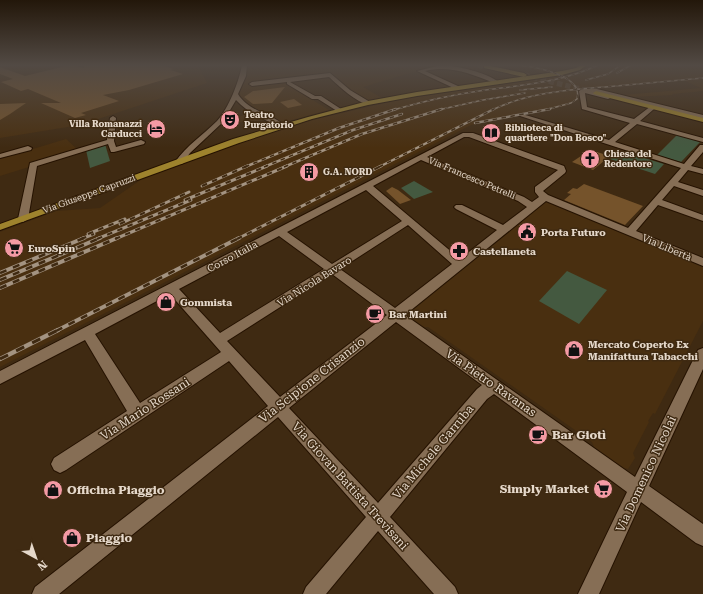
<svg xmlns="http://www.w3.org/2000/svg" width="703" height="594" font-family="'Roboto Serif',serif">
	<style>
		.built { fill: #492f10 }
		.green { fill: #445940 }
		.building { fill: #75532b }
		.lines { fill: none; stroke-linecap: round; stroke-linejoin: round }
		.major-tunnel { stroke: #58442e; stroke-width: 5.5; stroke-dasharray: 5.5 3; stroke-linecap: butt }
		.minor-casing { stroke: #251200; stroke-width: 2 }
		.major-casing { stroke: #251200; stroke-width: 2 }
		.minor { fill: #866e55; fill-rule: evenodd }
		.major { fill: #9e832d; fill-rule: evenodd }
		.rail-far4-casing { stroke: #a39381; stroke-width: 1.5 }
		.rail-far3-casing { stroke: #a39381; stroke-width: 2.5 }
		.rail-far2-casing { stroke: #a39381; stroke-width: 3 }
		.rail-far1-casing { stroke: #a39381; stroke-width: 4 }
		.rail-casing { stroke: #a39381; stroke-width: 4.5 }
		.rail-far4 { stroke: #3f2a12; stroke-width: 1; stroke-dasharray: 3.5; stroke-linecap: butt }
		.rail-far3 { stroke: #3f2a12; stroke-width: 1.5; stroke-dasharray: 4.5; stroke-linecap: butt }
		.rail-far2 { stroke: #3f2a12; stroke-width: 2; stroke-dasharray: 5.5; stroke-linecap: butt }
		.rail-far1 { stroke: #3f2a12; stroke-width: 2.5; stroke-dasharray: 7; stroke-linecap: butt }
		.rail { stroke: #3f2a12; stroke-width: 3; stroke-dasharray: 9; stroke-linecap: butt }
		.labels { text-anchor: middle; stroke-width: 3; stroke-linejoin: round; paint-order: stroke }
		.far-poi-label { font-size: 9px; font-weight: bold; fill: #e5d8ca; stroke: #3f2a12; text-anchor: start }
		.far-street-label { font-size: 9px; fill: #e5d8ca; stroke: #3f2a12 }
		.poi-label { font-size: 10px; font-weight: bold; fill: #e5d8ca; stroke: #3f2a12; text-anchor: start }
		.street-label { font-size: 10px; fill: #e5d8ca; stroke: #3f2a12 }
		.near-street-label { font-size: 12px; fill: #e5d8ca; stroke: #3f2a12 }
		.near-poi-label { font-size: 12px; font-weight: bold; fill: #e5d8ca; stroke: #3f2a12; text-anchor: start }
	</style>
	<rect width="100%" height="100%" fill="#3f2a12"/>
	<g class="built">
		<path d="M0,65H198L207,83L80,125L0,138Z"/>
		<path d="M246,65H487L466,70L455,66H442L417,71L363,87L382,98L368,101L350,90H345L327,77L285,83L329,110L281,123L252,108L240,99L238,90L245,75Z"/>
		<path d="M490,65H525L558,72L546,74L528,68Z"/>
		<path d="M591,65H703V91L672,94L673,95L632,97L623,95L701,88L683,80L579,90L578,99L566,106L486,120L469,126L0,367V232L56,211L100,208L142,179L234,145L304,122L402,99L552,77L571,73Z"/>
		<path d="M253,113L267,120L234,123L236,117Z"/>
		<path d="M66,139L78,150L35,163L29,165V167L0,176V159Z"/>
		<path d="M546,202L703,267V321L655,414L653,413L648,421L649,422L633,453L635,458L628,469L624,468L594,447L592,442L428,327H424L407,315Z"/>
	</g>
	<g class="green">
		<path d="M677,135L700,142L681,162L657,155Z"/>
		<path d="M105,144L110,161L90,168L86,150Z"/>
		<path d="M621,151L664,164L655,174L610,159Z"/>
		<path d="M414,181L433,192L414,199L401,188Z"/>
		<path d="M567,271L607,290L579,324L539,301Z"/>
	</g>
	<g class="building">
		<path d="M70,65L84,68L85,65H160L174,69L171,70L183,74L129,90L103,95L119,101L81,113L86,115L75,118L41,103H61L28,89L21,91L1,82L13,79L0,74V67L25,76Z"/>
		<path d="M285,87L272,103L253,104L244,97L253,91Z"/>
		<path d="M294,99L302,105L288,108L280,102Z"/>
		<path d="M26,103L10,114L0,120V104Z"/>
		<path d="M590,150L610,156L593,170L572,162Z"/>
		<path d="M584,184L643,206L625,225L564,200L571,194L567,193L573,188L577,189Z"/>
		<path d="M392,187L398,190L411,200L400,204L386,191Z"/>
	</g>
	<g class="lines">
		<g class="major-tunnel">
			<path d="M478,65L486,67"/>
			<path d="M524,75L596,93"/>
		</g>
		<g class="minor-casing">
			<g id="minor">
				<path d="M242,65H247L246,76L238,94C249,112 271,113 285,126L280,127C264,119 248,113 236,100L223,122L190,153L182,164H176L175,162C187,145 203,135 217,121C229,108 239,81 242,65Z"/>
				<path d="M441,65C458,66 485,72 499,82L494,83C471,74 450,65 425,71L460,87V89L458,90L417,71Z"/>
				<path d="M330,73L350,90L370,102V104C358,105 338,85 329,77L290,82L315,96H321L341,109V111H337L318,99H312L287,84V82L252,86L249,84L252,82Z"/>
				<path d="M582,89H597L703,115V119L654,107V109L640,121L703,138V142L637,124L615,142L684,164L700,145H703V152L691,166L703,169V174L688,170L678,182L703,190V196L674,186L662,200L703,215V221L658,205L636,231L703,258V266L546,201L405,315L635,477L698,350L703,348V369L649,486L703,524V546L696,543L641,502L599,594H578L627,492L494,394L487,399L390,517L455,587L458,594H434L378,531L326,594H303L306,587L366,517L278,417L59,594H32L35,587L268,406L229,361L66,470L60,473L54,470L51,464L54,458L127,411L85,340L0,384V371L463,133H473L564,166L566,171L565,173L543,191L548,195L628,228L681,168L517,115L522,114L609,140L630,123L582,109L579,91ZM585,93L608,99L610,98V96L651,106L634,119L587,107ZM464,137H469L558,170L535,187V192L539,197L532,202L524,197L427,157ZM421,160L518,201L527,207L503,225L462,205H456L454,207L456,209L497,230L460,259L373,186ZM366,190L402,221L332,264L287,232ZM408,225L452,264L395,308L340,269ZM279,236L324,269L220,333L179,289ZM332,274L387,315L280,397L227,341ZM170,294L221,352L140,403L95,334ZM396,322L482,385L477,389L378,503L289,408Z"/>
				<path d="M113,116L116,118L114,141L116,147L141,140L145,142L144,144L114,152H111L108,144L37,166L28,219L23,222L20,221L18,219L30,163L107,140L110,118Z"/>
				<path d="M28,146L32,148L31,150L0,158V154Z"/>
			</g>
		</g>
		<g class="major-casing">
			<g id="major">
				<path d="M486,65L524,73L527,75L524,77L484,68V66Z"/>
				<path d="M581,65H587L580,70L562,75L417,96L368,105L312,119L239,143L0,230V224L233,139L308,117L368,101L417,92L562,71L576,68Z"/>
				<path d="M596,91L703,118V122L594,94L593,93Z"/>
			</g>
		</g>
		<use href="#minor" class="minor"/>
		<use href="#major" class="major"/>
		<g class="rail-far4-casing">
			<g id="rail-far4">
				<path d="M519,65C535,67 584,75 577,99L571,103L545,110"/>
				<path d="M617,73L631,65"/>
				<path d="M586,80L608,74L621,65"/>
				<path d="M520,90L552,87"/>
				<path d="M393,110C421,102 450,95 479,91C520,85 561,83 598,65"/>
				<path d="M438,110L483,100L525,93"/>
				<path d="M492,110C527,93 567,90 605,87C638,84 670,81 703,78"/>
			</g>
		</g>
		<g class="rail-far3-casing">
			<g id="rail-far3">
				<path d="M475,123L550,109"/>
				<path d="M245,167L339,128L396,109"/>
				<path d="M264,167L353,130L402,114"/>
				<path d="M284,167L362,134L442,109"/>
				<path d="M379,167L494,109"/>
			</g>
		</g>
		<g class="rail-far2-casing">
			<g id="rail-far2">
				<path d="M202,186L247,166"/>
				<path d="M185,200L267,166"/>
				<path d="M120,224L189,192"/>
				<path d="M88,234L125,219"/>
				<path d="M81,239L94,234"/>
				<path d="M97,239L191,200"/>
				<path d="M115,239L287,166"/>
				<path d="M237,239L381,166"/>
			</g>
		</g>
		<g class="rail-far1-casing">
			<g id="rail-far1">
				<path d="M0,273L84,238"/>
				<path d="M0,280L100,238"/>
				<path d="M0,288L117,238"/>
				<path d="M56,331L239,238"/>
			</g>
		</g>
		<g class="rail-casing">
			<path id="rail" d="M0,359L58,330"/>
		</g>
		<use href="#rail-far4" class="rail-far4"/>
		<use href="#rail-far3" class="rail-far3"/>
		<use href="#rail-far2" class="rail-far2"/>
		<use href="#rail-far1" class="rail-far1"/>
		<use href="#rail" class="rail"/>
	</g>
	<linearGradient id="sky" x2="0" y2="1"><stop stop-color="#23170a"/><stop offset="0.44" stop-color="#524a44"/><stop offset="1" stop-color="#524a44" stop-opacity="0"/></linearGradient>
	<rect width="703" height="148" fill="url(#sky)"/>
	<defs>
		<g id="theatre-disc" transform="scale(1)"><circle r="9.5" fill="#f49aa4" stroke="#3f2a12"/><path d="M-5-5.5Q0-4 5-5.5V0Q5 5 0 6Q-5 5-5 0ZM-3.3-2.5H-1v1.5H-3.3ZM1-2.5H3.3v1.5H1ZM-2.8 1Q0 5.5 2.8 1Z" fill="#111"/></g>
		<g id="hotel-disc" transform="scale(1)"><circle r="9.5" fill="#f49aa4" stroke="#3f2a12"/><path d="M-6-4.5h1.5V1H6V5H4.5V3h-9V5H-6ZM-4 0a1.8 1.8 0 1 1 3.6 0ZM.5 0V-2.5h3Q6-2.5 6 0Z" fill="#111"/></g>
		<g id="library-disc" transform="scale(1)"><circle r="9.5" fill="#f49aa4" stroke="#3f2a12"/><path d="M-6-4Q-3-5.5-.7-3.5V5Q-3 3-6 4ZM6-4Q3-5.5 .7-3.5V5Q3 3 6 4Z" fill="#111"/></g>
		<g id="church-disc" transform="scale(1)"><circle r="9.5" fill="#f49aa4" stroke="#3f2a12"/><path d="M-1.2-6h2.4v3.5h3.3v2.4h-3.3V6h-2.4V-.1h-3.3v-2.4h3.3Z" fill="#111"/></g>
		<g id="building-disc" transform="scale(1)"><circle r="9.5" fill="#f49aa4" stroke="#3f2a12"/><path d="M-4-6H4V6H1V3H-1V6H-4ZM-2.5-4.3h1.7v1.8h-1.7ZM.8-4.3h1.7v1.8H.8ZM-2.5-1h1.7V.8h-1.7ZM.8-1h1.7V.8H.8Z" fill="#111"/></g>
		<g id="civic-disc" transform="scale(1)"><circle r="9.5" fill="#f49aa4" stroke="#3f2a12"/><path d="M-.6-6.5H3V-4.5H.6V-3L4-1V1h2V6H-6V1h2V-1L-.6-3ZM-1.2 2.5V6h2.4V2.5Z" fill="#111"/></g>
		<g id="supermarket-disc" transform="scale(1)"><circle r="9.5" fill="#f49aa4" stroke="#3f2a12"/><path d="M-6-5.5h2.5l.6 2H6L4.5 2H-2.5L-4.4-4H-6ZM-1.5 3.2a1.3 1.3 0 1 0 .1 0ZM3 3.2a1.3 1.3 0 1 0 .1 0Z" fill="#111"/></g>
		<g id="pharmacy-disc" transform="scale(1)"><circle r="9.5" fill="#f49aa4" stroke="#3f2a12"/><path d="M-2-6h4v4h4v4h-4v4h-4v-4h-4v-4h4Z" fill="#111"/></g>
		<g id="shop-disc" transform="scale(1)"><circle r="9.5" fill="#f49aa4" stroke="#3f2a12"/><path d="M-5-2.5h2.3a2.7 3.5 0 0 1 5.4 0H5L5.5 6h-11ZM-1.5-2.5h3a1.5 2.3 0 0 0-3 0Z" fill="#111"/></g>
		<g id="cafe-disc" transform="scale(1)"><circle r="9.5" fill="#f49aa4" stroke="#3f2a12"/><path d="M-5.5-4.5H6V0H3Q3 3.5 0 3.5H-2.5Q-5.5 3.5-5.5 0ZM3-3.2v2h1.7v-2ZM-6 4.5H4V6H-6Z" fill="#111"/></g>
	</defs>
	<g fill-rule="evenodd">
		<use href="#theatre-disc" x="230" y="120"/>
		<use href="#hotel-disc" x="156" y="129"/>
		<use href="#library-disc" x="491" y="133"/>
		<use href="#church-disc" x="590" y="159"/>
		<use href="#building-disc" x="309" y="172"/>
		<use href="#civic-disc" x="527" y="232"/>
		<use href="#supermarket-disc" x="14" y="248"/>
		<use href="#pharmacy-disc" x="459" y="251"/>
		<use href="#shop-disc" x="166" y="302"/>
		<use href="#cafe-disc" x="375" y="314"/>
		<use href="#shop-disc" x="574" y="350"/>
		<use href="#cafe-disc" x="538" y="435"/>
		<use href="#supermarket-disc" x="603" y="489"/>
		<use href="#shop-disc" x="53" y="490"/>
		<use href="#shop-disc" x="72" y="538"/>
	</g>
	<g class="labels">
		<g class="far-poi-label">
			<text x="244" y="118">Teatro<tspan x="244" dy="10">Purgatorio</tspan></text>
			<text x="142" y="127" text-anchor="end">Villa Romanazzi<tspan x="142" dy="10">Carducci</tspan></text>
			<text x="505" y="131">Biblioteca di<tspan x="505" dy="10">quartiere "Don Bosco"</tspan></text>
			<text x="604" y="157">Chiesa del<tspan x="604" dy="10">Redentore</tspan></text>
			<text x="323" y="175">G.A. NORD</text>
		</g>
		<g class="far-street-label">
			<text transform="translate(472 178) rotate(23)" y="3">Via Francesco Petrelli</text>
			<text transform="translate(89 194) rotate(-20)" y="3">Via Giuseppe Capruzzi</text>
		</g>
		<g class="poi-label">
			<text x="541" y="236">Porta Futuro</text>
			<text x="28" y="252">EuroSpin</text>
			<text x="473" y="255">Castellaneta</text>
			<text x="180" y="306">Gommista</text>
			<text x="389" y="318">Bar Martini</text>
			<text x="588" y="348">Mercato Coperto Ex<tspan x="588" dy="12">Manifattura Tabacchi</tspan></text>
		</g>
		<g class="street-label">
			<text transform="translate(667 247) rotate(23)" y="4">Via Libertà</text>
			<text transform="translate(232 256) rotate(-28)" y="4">Corso Italia</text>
			<text transform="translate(314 281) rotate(-32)" y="4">Via Nicola Bavaro</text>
		</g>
		<g class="near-street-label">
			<text transform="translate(312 380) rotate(-38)" y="4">Via Scipione Crisanzio</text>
			<text transform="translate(491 383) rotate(35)" y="4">Via Pietro Ravanas</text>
			<text transform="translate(145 409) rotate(-33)" y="4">Via Mario Rossani</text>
			<text transform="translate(433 452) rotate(-50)" y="4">Via Michele Garruba</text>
			<text transform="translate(646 474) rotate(-65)" y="4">Via Domenico Nicolai</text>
			<text transform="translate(350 486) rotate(48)" y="4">Via Giovan Battista Trevisani</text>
		</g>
		<g class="near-poi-label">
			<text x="552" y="439">Bar Giotì</text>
			<text x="589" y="493" text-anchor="end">Simply Market</text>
			<text x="67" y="494">Officina Piaggio</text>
			<text x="86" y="542">Piaggio</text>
		</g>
	</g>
	<g transform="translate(36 558) rotate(140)" stroke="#3f2a12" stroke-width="3" paint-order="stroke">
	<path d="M0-3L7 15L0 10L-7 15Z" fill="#e5d8ca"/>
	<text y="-6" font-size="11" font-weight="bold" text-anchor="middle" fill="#e5d8ca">N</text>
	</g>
</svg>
